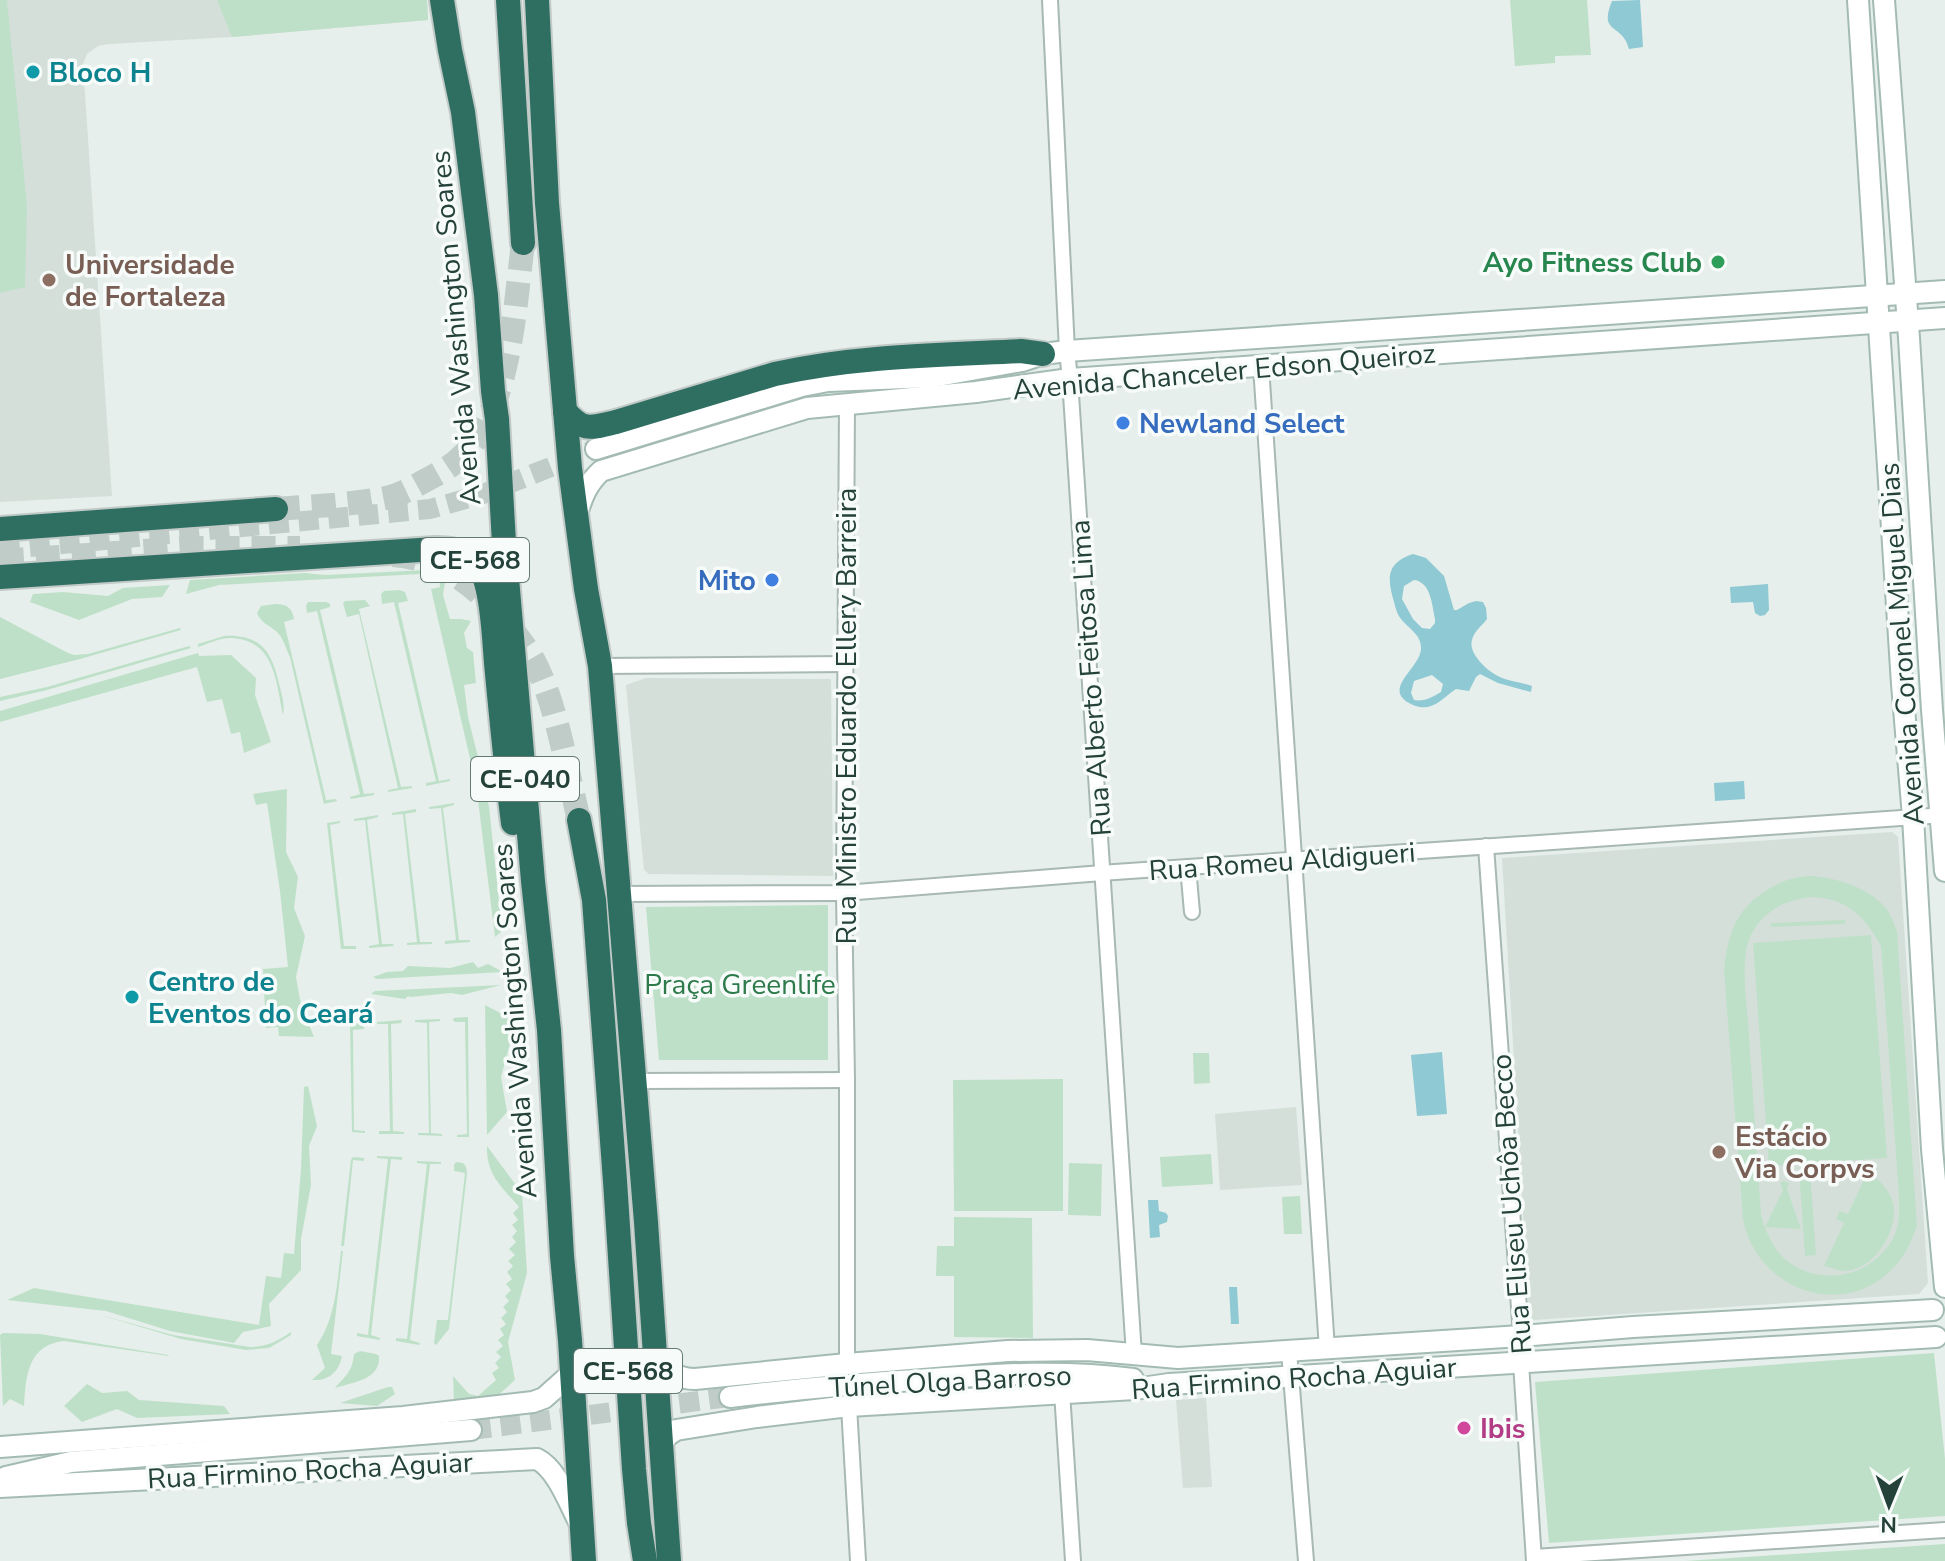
<svg xmlns="http://www.w3.org/2000/svg" width="1945" height="1561" font-family="'Nunito Sans',sans-serif">
	<style>
		.built { fill: #d4dfda }
		.green { fill: #bfe0c8; fill-rule: evenodd }
		.water { fill: #8ec9d4; fill-rule: evenodd }
		.lines { fill: none; stroke-linecap: round; stroke-linejoin: round }
		.secondary-tunnel { stroke: #bfccc8; stroke-width: 20; stroke-dasharray: 20 10; stroke-linecap: butt }
		.highway-tunnel { stroke: #bfccc8; stroke-width: 24; stroke-dasharray: 24 12; stroke-linecap: butt }
		.street-casing { stroke: #a8b8b2; stroke-width: 18 }
		.secondary-casing { stroke: #a4bbb3; stroke-width: 24 }
		.highway-casing { stroke: #c2cac8; stroke-width: 28 }
		.street { stroke: #fff; stroke-width: 14 }
		.secondary { stroke: #fff; stroke-width: 20 }
		.highway { stroke: #2f6f62; stroke-width: 24 }
		.culture-dot { fill: #0f9aa8; stroke: #f7fbf9; stroke-width: 3 }
		.leisure-dot { fill: #2e9e5b; stroke: #f7fbf9; stroke-width: 3 }
		.education-dot { fill: #8d6e63; stroke: #f7fbf9; stroke-width: 3 }
		.shop-dot { fill: #3f7fe0; stroke: #f7fbf9; stroke-width: 3 }
		.hotel-dot { fill: #d1479c; stroke: #f7fbf9; stroke-width: 3 }
		.labels { text-anchor: middle; stroke-width: 7; stroke-linejoin: round; paint-order: stroke }
		.shield { fill: #f7fbf9; stroke: #637a73; stroke-width: 2 }
		.shield-label { font-size: 26px; font-weight: bold; fill: #24423a }
		.culture-label { font-size: 28px; font-weight: bold; fill: #0d838f; stroke: #f7fbf9; text-anchor: start }
		.leisure-label { font-size: 28px; font-weight: bold; fill: #27864d; stroke: #f7fbf9; text-anchor: end }
		.education-label { font-size: 28px; font-weight: bold; fill: #785e54; stroke: #f7fbf9; text-anchor: start }
		.street-label { font-size: 28px; fill: #24423a; stroke: #f7fbf9 }
		.shop-label { font-size: 28px; font-weight: bold; fill: #366cbe; stroke: #f7fbf9; text-anchor: start }
		.park-label { font-size: 28px; fill: #2d7a4b; stroke: #f7fbf9 }
		.hotel-label { font-size: 28px; font-weight: bold; fill: #b23c85; stroke: #f7fbf9; text-anchor: start }
	</style>
	<rect width="100%" height="100%" fill="#e6efeb"/>
	<g class="built">
		<path d="M0,0H427L428,20L232,37L109,44L98,46L87,54L83,64L112,496L0,502Z"/>
		<path d="M646,678L831,679L833,876L649,874L644,870L626,685Z"/>
		<path d="M1892,832L1898,837L1928,1283L1919,1294L1534,1320L1529,1316L1502,858Z"/>
		<path d="M1296,1107L1302,1185L1220,1190L1215,1114Z"/>
		<path d="M1206,1398L1212,1487L1183,1488L1176,1400Z"/>
	</g>
	<g class="green">
		<path d="M0,0H7L27,206L25,287L0,293Z"/>
		<path d="M217,0H427L428,20L232,37Z"/>
		<path d="M1510,0H1587L1591,55L1555,56V63L1515,66Z"/>
		<path d="M447,569L443,595L450,619H461L471,621L464,633L467,648L473,652L476,683L464,685L468,717L479,761L481,776H474L431,589L440,587L439,573L219,585L186,594L190,580L304,573L325,575Z"/>
		<path d="M170,585L162,597L132,599L79,620L30,602L33,594L63,592L108,596L123,588Z"/>
		<path d="M399,590L405,592L408,601L398,603L439,781L450,779V781L426,786V783L436,781L394,602L382,604L381,594L384,591Z"/>
		<path d="M365,600L370,606L359,609L401,787L412,786V788L388,792V790L398,788L359,614L347,617L343,603L345,601Z"/>
		<path d="M308,602H326L330,604V607L320,610L364,794L374,793V795L351,799L350,797L360,794L317,611L307,613L306,606Z"/>
		<path d="M275,604C286,604 292,607 294,619L284,622L326,800L336,799L337,801L324,804L290,657C286,649 284,639 277,632C269,625 261,623 257,613L261,606Z"/>
		<path d="M0,617L68,653L74,655L88,654L180,628L181,630L80,659L0,679Z"/>
		<path d="M224,636C261,634 272,652 279,684C282,695 285,705 283,715C276,682 275,639 230,638C219,638 208,644 198,647V644Z"/>
		<path d="M189,646L191,648L47,690L0,701V697L47,687Z"/>
		<path d="M198,653L199,656L231,655L256,678L255,695L271,742L244,753L240,732L231,734L222,699L207,702L197,667L0,722V711Z"/>
		<path d="M476,784L482,785L489,806L502,931L495,937Z"/>
		<path d="M287,789L286,852L298,877L294,908L305,936L296,977L301,1005L314,1037L279,1036L278,1027L266,1028L263,969L288,967L280,891L267,803L256,805L253,794Z"/>
		<path d="M454,803V805L443,808L459,940H470V942L445,944V941L456,940L441,808L429,809V807Z"/>
		<path d="M416,809V812L405,814L420,942H432V944L407,945V943L417,942L403,814L392,815V813Z"/>
		<path d="M378,815V817L367,820L382,944H393L394,946L369,948V946L379,944L365,820L354,821V819Z"/>
		<path d="M340,821V823L330,825L344,946H356V949H341L327,823Z"/>
		<path d="M1809,876C1835,877 1868,887 1886,908C1891,915 1894,924 1897,931L1917,1226C1912,1240 1906,1254 1896,1265C1846,1323 1756,1290 1743,1219L1724,970C1728,934 1735,910 1767,890C1782,881 1793,877 1809,876ZM1812,897C1847,898 1865,917 1881,946L1898,1182C1899,1199 1901,1215 1896,1231C1893,1241 1886,1249 1879,1256C1852,1283 1804,1282 1779,1253C1770,1241 1764,1228 1761,1214C1757,1155 1753,1096 1749,1036C1748,1007 1738,959 1752,933C1765,910 1787,899 1812,897Z"/>
		<path d="M828,905V1060H659L646,907Z"/>
		<path d="M1845,920V924L1771,927V923Z"/>
		<path d="M1871,935L1887,1158L1769,1166L1753,943Z"/>
		<path d="M473,962L478,968L488,964L503,972L377,979L373,977L387,972L403,971L408,966L450,968Z"/>
		<path d="M501,985L462,995L451,993L411,997L408,996L405,999L371,994L375,991Z"/>
		<path d="M485,1005L516,1021L501,1077L507,1112L487,1135Z"/>
		<path d="M468,1017L469,1137H457V1135L467,1134L465,1022H455L453,1020L454,1018Z"/>
		<path d="M440,1019V1021L429,1022L431,1133L442,1134V1136L418,1135V1133H429L427,1023L415,1022V1020Z"/>
		<path d="M402,1020L401,1023L391,1024L393,1131L404,1132V1134H379V1131H390L388,1024H377V1022Z"/>
		<path d="M363,1023H364V1029L353,1030L354,1130L365,1131V1133L352,1132L350,1025L352,1023Z"/>
		<path d="M1193,1053H1209L1210,1083L1194,1084Z"/>
		<path d="M1063,1079V1211H954L953,1080Z"/>
		<path d="M308,1086L317,1126L309,1146L311,1185L301,1239V1270L269,1304L271,1326L243,1332L234,1343L170,1331L106,1311L7,1300L34,1288L259,1325L266,1276L281,1278L284,1253L294,1254L301,1169L304,1087Z"/>
		<path d="M487,1146L522,1193L527,1273L508,1342L515,1380L493,1400L454,1402L453,1376L469,1394L478,1396L496,1380L492,1373L499,1368L495,1363L501,1357L496,1352L503,1346L498,1340L504,1335L500,1329L506,1324L501,1318L507,1312L503,1307L509,1301L505,1296L511,1290L506,1284L512,1279L507,1272L513,1266L508,1261L515,1255L509,1249L516,1242L512,1237L517,1231L512,1225L518,1220L513,1213L519,1207C502,1187 486,1175 487,1146Z"/>
		<path d="M1211,1154L1213,1184L1162,1187L1160,1157Z"/>
		<path d="M377,1156L402,1157V1160L391,1159L371,1335L380,1338V1340L357,1336V1333L368,1335L388,1159L377,1158Z"/>
		<path d="M353,1157L364,1158V1161L353,1160L344,1246H341L351,1160Z"/>
		<path d="M417,1161L441,1162V1164H430L410,1340L420,1343L419,1345L396,1341V1338L407,1339L427,1164L417,1163Z"/>
		<path d="M456,1162L463,1163L466,1167L467,1173L449,1329L436,1345L434,1343L437,1320H448L465,1173L454,1171V1165Z"/>
		<path d="M1069,1163L1102,1164L1101,1216L1068,1215Z"/>
		<path d="M1810,1169L1816,1255L1805,1256L1799,1170Z"/>
		<path d="M1868,1171C1881,1181 1895,1195 1894,1213C1893,1239 1871,1271 1843,1271C1837,1270 1830,1267 1824,1266L1844,1223L1836,1219L1840,1211L1848,1214Z"/>
		<path d="M1783,1181L1789,1183L1787,1189L1801,1229L1765,1227L1783,1190L1780,1183Z"/>
		<path d="M1300,1196L1302,1234H1284L1282,1197Z"/>
		<path d="M954,1217L1032,1218L1033,1338L954,1337V1276H936L937,1246H954Z"/>
		<path d="M341,1251H343L331,1354L342,1356C339,1372 329,1381 312,1380L325,1368L317,1345C336,1317 337,1283 341,1251Z"/>
		<path d="M97,1314L173,1335L250,1347C266,1347 278,1341 291,1332V1335L269,1348L246,1350L181,1339Z"/>
		<path d="M3,1333L40,1334L168,1355L169,1356L64,1341C27,1345 26,1377 24,1406L10,1399L3,1406L0,1335Z"/>
		<path d="M360,1351L376,1354L379,1356C381,1380 353,1382 335,1388C345,1376 352,1373 354,1354Z"/>
		<path d="M1934,1353L1945,1459V1516L1549,1543L1535,1382Z"/>
		<path d="M87,1384L102,1393L127,1391L139,1400L224,1406L230,1414L137,1418L117,1409L82,1422L64,1406Z"/>
		<path d="M388,1387H392L395,1394L377,1406L340,1403Z"/>
		<path d="M1945,1544V1561H1685Z"/>
	</g>
	<g class="water">
		<path d="M1640,0L1643,47L1629,49C1623,23 1598,35 1612,1Z"/>
		<path d="M1413,554L1426,558L1444,576L1454,610H1457L1469,603L1476,601L1483,602L1486,608L1487,619C1482,626 1474,631 1472,640C1468,652 1485,669 1496,675C1506,681 1521,682 1532,686L1531,692L1498,683L1480,674L1476,677L1469,691L1456,689C1441,699 1432,713 1413,705C1379,690 1420,669 1421,649C1422,635 1409,629 1401,619C1397,614 1396,609 1394,602C1387,578 1386,563 1413,554ZM1414,580C1431,582 1432,605 1435,619V623L1430,629L1422,628L1413,619L1402,599L1404,586ZM1432,675L1443,684L1441,692C1433,697 1424,702 1414,700L1411,693L1414,681Z"/>
		<path d="M1768,584L1769,610L1765,615L1760,616L1755,613L1753,602L1731,603L1730,587Z"/>
		<path d="M1744,781L1745,799L1715,801L1714,783Z"/>
		<path d="M1442,1052L1447,1114L1417,1116L1411,1055Z"/>
		<path d="M1148,1200H1158L1159,1211L1166,1213L1168,1216L1167,1222L1159,1225L1160,1237L1150,1238Z"/>
		<path d="M1229,1287H1237L1239,1324H1231Z"/>
	</g>
	<g class="lines">
		<g class="secondary-tunnel">
			<path d="M0,550L430,509L483,494L596,449"/>
			<path d="M471,1430L730,1397"/>
		</g>
		<g class="highway-tunnel">
			<path d="M276,509C312,506 350,505 386,498C401,495 417,485 430,478C441,472 452,466 461,457C510,413 515,305 523,243"/>
			<path d="M393,555C446,559 482,590 513,631C520,640 528,650 534,661C557,705 567,771 579,820"/>
			<path d="M0,561L188,548H300"/>
		</g>
		<g class="street-casing">
			<g id="street">
				<path d="M1050,0L1067,351L1070,379L1134,1355"/>
				<path d="M1261,366L1327,1349"/>
				<path d="M600,666L846,664"/>
				<path d="M1486,846L1521,1336V1363L1534,1561"/>
				<path d="M1188,867L1192,912"/>
				<path d="M619,894L844,893L1115,872L1945,815"/>
				<path d="M635,1081L847,1080"/>
				<path d="M1289,1351L1306,1561"/>
				<path d="M847,1364V1080L844,893L847,403"/>
				<path d="M1062,1392L1073,1561"/>
				<path d="M849,1406L858,1561"/>
				<path d="M1534,1557L1945,1530"/>
			</g>
		</g>
		<g class="secondary-casing">
			<g id="secondary">
				<path d="M1858,0L1902,684L1913,817L1932,1149L1945,1287"/>
				<path d="M1884,0L1909,338L1932,710L1945,871"/>
				<path d="M596,449L802,386L828,381L932,377L1022,361L1043,354L1067,351L1945,291"/>
				<path d="M577,514C582,497 587,484 601,471L807,408L976,392L1070,379L1945,318"/>
				<path d="M656,1362C669,1372 678,1379 695,1379L847,1364L1008,1351L1087,1350L1178,1358L1521,1336L1633,1327L1933,1310"/>
				<path d="M730,1397C797,1389 864,1383 931,1379C999,1374 1065,1370 1133,1379"/>
				<path d="M661,1446L667,1436L676,1430L757,1417L849,1406L1135,1389L1169,1384L1936,1337"/>
				<path d="M0,1447L403,1417L533,1402L544,1398L572,1373"/>
				<path d="M6,1477L71,1462L471,1430"/>
				<path d="M0,1487L537,1459C557,1469 569,1503 579,1522"/>
			</g>
		</g>
		<g class="highway-casing">
			<g id="highway">
				<path d="M442,0L450,50L463,112L486,295L493,391L497,419L504,543L533,881L549,1030L562,1256L570,1340L584,1561"/>
				<path d="M508,0L523,243"/>
				<path d="M537,0L547,203L570,468L586,589L600,666L619,894L646,1222L669,1561"/>
				<path d="M565,411C583,432 590,428 616,422L775,374C856,356 939,355 1021,351L1043,354"/>
				<path d="M0,529L276,509"/>
				<path d="M0,577L435,549C451,549 469,551 479,566C492,585 494,639 496,663C501,716 506,770 513,823"/>
				<path d="M579,820L594,900L615,1181L634,1469L639,1523L645,1561"/>
			</g>
		</g>
		<use href="#street" class="street"/>
		<use href="#secondary" class="secondary"/>
		<use href="#highway" class="highway"/>
	</g>
	<g class="culture-dot">
		<circle cx="33" cy="72" r="8"/>
		<circle cx="132" cy="997" r="8"/>
	</g>
	<circle class="leisure-dot" cx="1718" cy="262" r="8"/>
	<g class="education-dot">
		<circle cx="49" cy="280" r="8"/>
		<circle cx="1719" cy="1152" r="8"/>
	</g>
	<g class="shop-dot">
		<circle cx="1123" cy="423" r="8"/>
		<circle cx="772" cy="580" r="8"/>
	</g>
	<circle class="hotel-dot" cx="1464" cy="1428" r="8"/>
	<g class="labels">
		<g class="shield">
			<rect x="421" y="538" width="108" height="44" rx="6"/>
			<rect x="471" y="757" width="108" height="44" rx="6"/>
			<rect x="574" y="1349" width="108" height="44" rx="6"/>
		</g>
		<g class="shield-label">
			<text x="475" y="569">CE-568</text>
			<text x="525" y="788">CE-040</text>
			<text x="628" y="1380">CE-568</text>
		</g>
		<g class="culture-label">
			<text x="49" y="82">Bloco H</text>
			<text x="148" y="991">Centro de<tspan x="148" dy="32">Eventos do Ceará</tspan></text>
		</g>
		<g class="leisure-label">
			<text x="1702" y="272">Ayo Fitness Club</text>
		</g>
		<g class="education-label">
			<text x="65" y="274">Universidade<tspan x="65" dy="32">de Fortaleza</tspan></text>
			<text x="1735" y="1146">Estácio<tspan x="1735" dy="32">Via Corpvs</tspan></text>
		</g>
		<g class="street-label">
			<text transform="translate(455 328) rotate(-95)" y="10">Avenida Washington Soares</text>
			<text transform="translate(1224 371) rotate(-5)" y="10">Avenida Chanceler Edson Queiroz</text>
			<text transform="translate(1901 644) rotate(-94)" y="10">Avenida Coronel Miguel Dias</text>
			<text transform="translate(1090 678) rotate(-94)" y="10">Rua Alberto Feitosa Lima</text>
			<text transform="translate(846 716) rotate(-90)" y="10">Rua Ministro Eduardo Ellery Barreira</text>
			<text transform="translate(1282 861) rotate(-4)" y="10">Rua Romeu Aldigueri</text>
			<text transform="translate(514 1021) rotate(-94)" y="10">Avenida Washington Soares</text>
			<text transform="translate(1511 1204) rotate(-94)" y="10">Rua Eliseu Uchôa Becco</text>
			<text transform="translate(1294 1378) rotate(-4)" y="10">Rua Firmino Rocha Aguiar</text>
			<text transform="translate(950 1381) rotate(-3)" y="10">Túnel Olga Barroso</text>
			<text transform="translate(310 1470) rotate(-3)" y="10">Rua Firmino Rocha Aguiar</text>
		</g>
		<g class="shop-label">
			<text x="1139" y="433">Newland Select</text>
			<text x="756" y="590" text-anchor="end">Mito</text>
		</g>
		<g class="park-label">
			<text x="740" y="994">Praça Greenlife</text>
		</g>
		<g class="hotel-label">
			<text x="1480" y="1438">Ibis</text>
		</g>
	</g>
	<g transform="translate(1889 1505) rotate(181)" stroke="#f7fbf9" stroke-width="6" paint-order="stroke">
	<path d="M0-6L14 30L0 20L-14 30Z" fill="#24423a"/>
	<text y="-12" font-size="22" font-weight="bold" text-anchor="middle" fill="#24423a">N</text>
	</g>
</svg>
